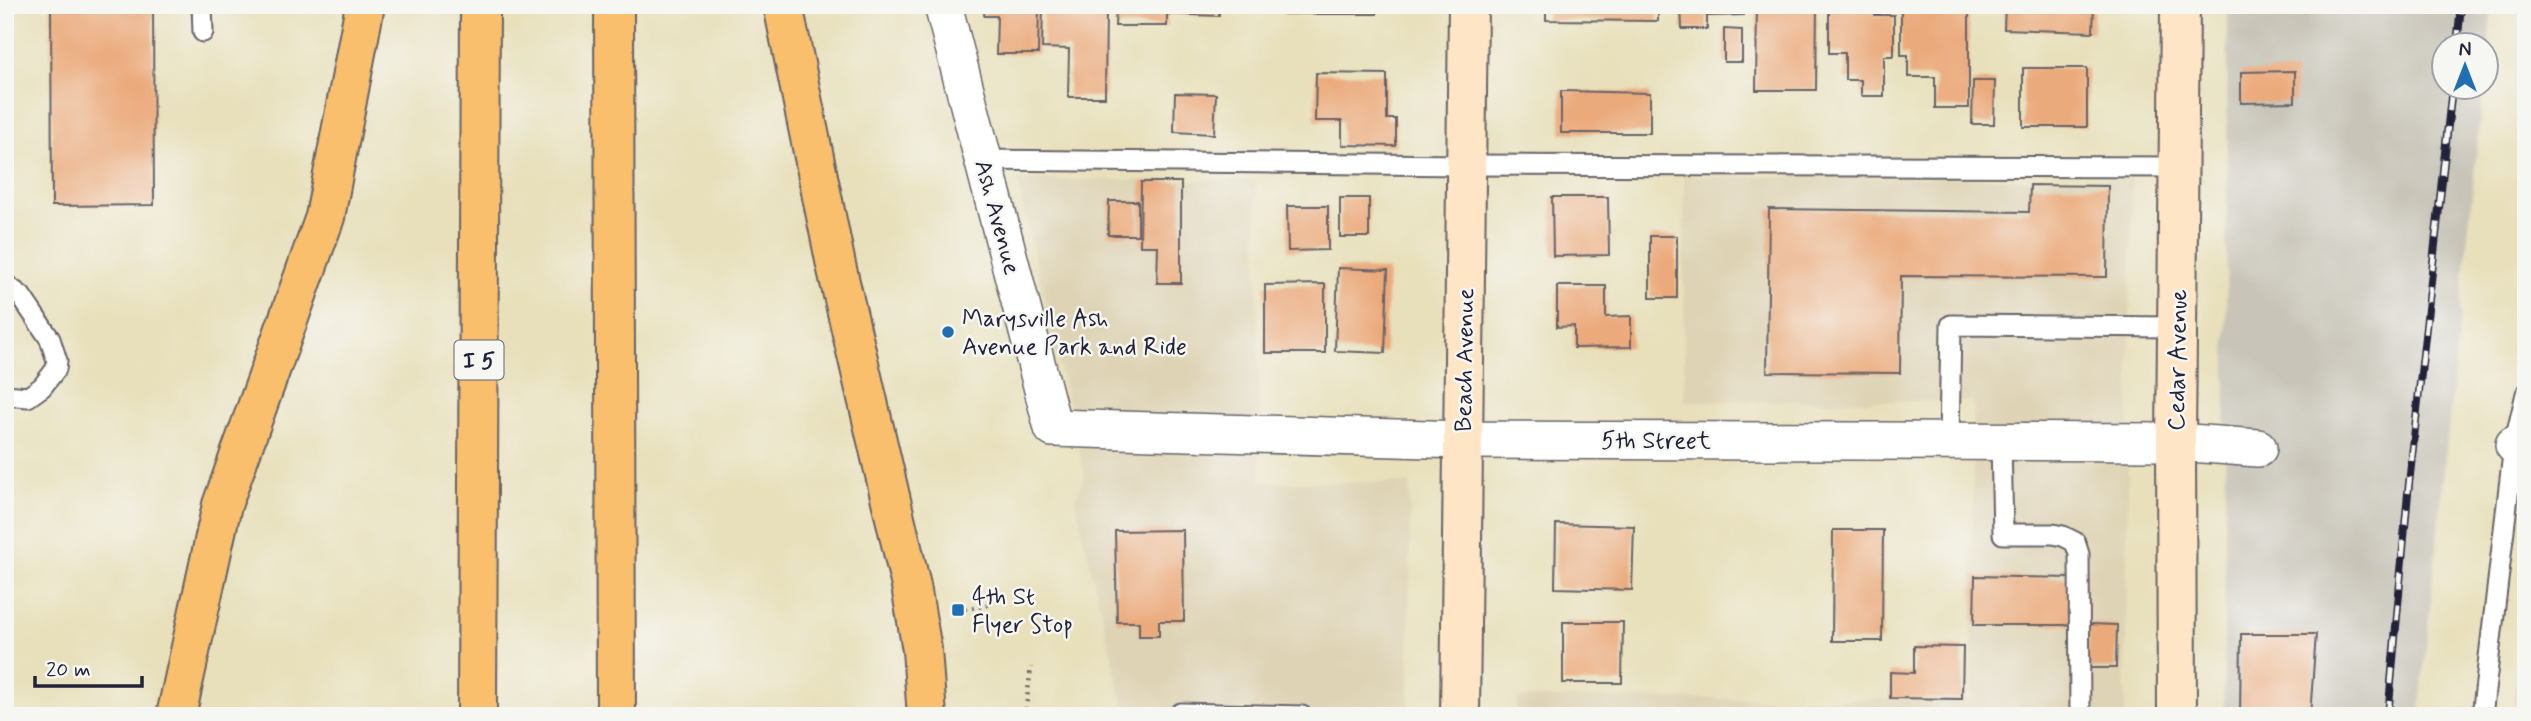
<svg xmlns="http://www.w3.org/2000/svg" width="2531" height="721" font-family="Mynerve,sans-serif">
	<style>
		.built { fill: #ded3b5 }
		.industrial { fill: #c8c4b8 }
		.building { fill: #ebaa7b }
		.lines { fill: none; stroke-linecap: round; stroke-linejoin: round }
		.lane-casing { stroke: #676468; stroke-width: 23 }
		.street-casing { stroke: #676468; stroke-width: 40 }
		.secondary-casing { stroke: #676468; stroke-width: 42 }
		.highway-casing { stroke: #676468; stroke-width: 42 }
		.path { stroke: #676468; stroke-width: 4.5; stroke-dasharray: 2 5; stroke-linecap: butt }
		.lane { stroke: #fff; stroke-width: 19 }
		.street { stroke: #fff; stroke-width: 37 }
		.secondary { stroke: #fde5c5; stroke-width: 38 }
		.highway { stroke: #f9bf6d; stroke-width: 38 }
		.rail-casing { stroke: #22223b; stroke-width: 8 }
		.rail { stroke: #f6f6f2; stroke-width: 5; stroke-dasharray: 16; stroke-linecap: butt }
		.poi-dot { fill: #1f6fb2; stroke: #f6f6f2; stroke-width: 2.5 }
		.labels { text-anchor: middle; stroke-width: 5; stroke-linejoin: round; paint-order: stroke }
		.shield { fill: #f6f6f2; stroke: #626272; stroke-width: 2 }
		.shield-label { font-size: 23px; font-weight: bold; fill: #22223b }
		.street-label { font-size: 24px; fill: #22223b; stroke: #f6f6f2 }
		.poi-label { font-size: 24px; fill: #22223b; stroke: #f6f6f2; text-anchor: start }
	</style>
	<rect width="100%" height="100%" fill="#f6f6f2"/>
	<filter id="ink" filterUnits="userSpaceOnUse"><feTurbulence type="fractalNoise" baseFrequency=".0143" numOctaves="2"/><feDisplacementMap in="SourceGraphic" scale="14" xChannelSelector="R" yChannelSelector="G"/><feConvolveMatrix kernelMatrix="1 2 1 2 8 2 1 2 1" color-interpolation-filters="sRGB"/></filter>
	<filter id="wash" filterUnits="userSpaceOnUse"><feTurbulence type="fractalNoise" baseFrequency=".00686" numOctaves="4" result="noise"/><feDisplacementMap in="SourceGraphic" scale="28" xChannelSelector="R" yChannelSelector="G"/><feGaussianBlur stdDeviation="1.57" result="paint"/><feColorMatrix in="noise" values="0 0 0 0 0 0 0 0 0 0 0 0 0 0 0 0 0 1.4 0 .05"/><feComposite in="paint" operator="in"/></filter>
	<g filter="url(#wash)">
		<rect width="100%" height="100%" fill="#e8e0bb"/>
		<g class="built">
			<path d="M1684,176L2132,179L2125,716H1517V698L1971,700L1974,401H1684Z"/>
			<path d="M1017,180H1256L1260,482L1410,483L1409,716H1126L1075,501L1085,475Z"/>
			<path d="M2526,594V716H2512Z"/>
		</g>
		<path class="industrial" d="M2228,5H2492L2486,68V46H2444V88H2483L2419,716H2224Z"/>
		<g id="blocks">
			<g class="building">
				<path d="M51,5H153L154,205L52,206Z"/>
				<path d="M985,5H1039L1038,54H996L997,16H984Z"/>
				<path d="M1043,5H1083V10H1106L1105,97H1068L1069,49L1042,48Z"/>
				<path d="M1116,5H1219V16L1167,14V26H1115Z"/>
				<rect x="1284" y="5" width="93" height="9"/>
				<path d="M1546,5H1658V21L1546,20Z"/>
				<path d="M1681,5H1744V15L1707,16V29H1682Z"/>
				<path d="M1817,5L1816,90H1756L1757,6Z"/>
				<path d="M1829,5H1875V15H1894V56H1884V96H1861V80H1845V53H1829Z"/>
				<path d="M2005,5H2094L2093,32L2004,29Z"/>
				<path d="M1901,7H1969V108H1935V77H1908V55H1901Z"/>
				<path d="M1724,29L1742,30V62H1724Z"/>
				<rect x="2023" y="68" width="64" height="59"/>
				<path d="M2295,71V102L2241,103V72Z"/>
				<path d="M1316,73L1387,74V119H1396V146L1342,145V121H1315Z"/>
				<path d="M1973,81H1995L1994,124H1972Z"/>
				<path d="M1561,91L1650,93V133H1561Z"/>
				<path d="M1175,93L1216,94L1214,134L1174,132Z"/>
				<path d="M1141,182H1181V283H1157L1158,246H1140Z"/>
				<path d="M2030,185L2108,186L2107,277L1901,276L1900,373L1767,372L1769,209L2029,212Z"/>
				<path d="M1552,197H1608L1609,255L1553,256Z"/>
				<rect x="1340" y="198" width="29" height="39"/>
				<path d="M1109,201H1138V235H1108Z"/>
				<path d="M1287,206H1328V250L1288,251Z"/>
				<rect x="1650" y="236" width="27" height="62"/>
				<path d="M1338,268L1388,270L1385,353L1335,351Z"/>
				<path d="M1325,284V353H1265V285Z"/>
				<path d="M1557,286H1606V317L1631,316V347L1574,348V326L1557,327Z"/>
				<path d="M1556,524L1634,526L1632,590L1555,588Z"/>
				<path d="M1183,530L1184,621H1159V636H1139V622H1117L1115,531Z"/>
				<path d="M1833,530H1883L1882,641H1832Z"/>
				<path d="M1975,576L2071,578L2070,625H1974Z"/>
				<path d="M1563,622H1623L1622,683H1563Z"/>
				<path d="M2089,624L2117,625L2116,668H2088Z"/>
				<path d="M2241,634H2316L2310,716H2240Z"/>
				<path d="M1914,646L1963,647L1962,699L1890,698V672L1914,673Z"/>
			</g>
		</g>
	</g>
	<g filter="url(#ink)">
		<use href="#blocks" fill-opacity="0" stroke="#676468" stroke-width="2"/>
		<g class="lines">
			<g class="lane-casing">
				<g id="lane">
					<path d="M202,5L203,32"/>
					<path d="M983,160L1467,165L2179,167"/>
					<path d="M5,284L21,296L50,339L57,361L56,369L42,387L28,397L5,395"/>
					<path d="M1949,441L1951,325L2178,327"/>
					<path d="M2001,441L2003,534H2053L2063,536L2075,542L2079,554L2080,716"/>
					<path d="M1180,716L1181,713L1302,716"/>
					<path d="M2482,716L2514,445L2526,394"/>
				</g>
			</g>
			<g class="street-casing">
				<g id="street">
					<path d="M943,5L1053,428L1463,440L2176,442L2258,448"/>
					<path d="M2514,445H2526"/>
				</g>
			</g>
			<g class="secondary-casing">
				<g id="secondary">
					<path d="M1460,716L1468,5"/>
					<path d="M2177,716L2176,442L2180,5"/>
				</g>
			</g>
			<g class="highway-casing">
				<g id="highway">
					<path d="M614,5L616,716"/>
					<path d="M783,5L836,265L911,586L922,650L927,716"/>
					<path d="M176,716L222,505L325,217L365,5"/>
					<path d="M477,716L480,5"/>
				</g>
			</g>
			<g class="path">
				<path d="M958,610L990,605"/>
				<path d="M1025,716L1031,667"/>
			</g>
			<use href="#lane" class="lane"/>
			<use href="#street" class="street"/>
			<use href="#secondary" class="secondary"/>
			<use href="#highway" class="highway"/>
			<g class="rail-casing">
				<g id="rail">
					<path d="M2457,46L2461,5"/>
					<path d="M2388,716L2408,493L2452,88"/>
				</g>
			</g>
			<use href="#rail" class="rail"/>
		</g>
	</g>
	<g class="poi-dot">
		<circle cx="948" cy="332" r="7"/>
		<rect x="951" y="603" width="14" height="14" rx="3.5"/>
	</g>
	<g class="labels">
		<rect class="shield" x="454.5" y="340.5" width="49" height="39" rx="5"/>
		<g class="shield-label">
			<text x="479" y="368">I 5</text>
		</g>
		<g class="street-label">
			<text transform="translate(998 217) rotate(75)" y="8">Ash Avenue</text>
			<text transform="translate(1464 360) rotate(-89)" y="8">Beach Avenue</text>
			<text transform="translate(2177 360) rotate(-89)" y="8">Cedar Avenue</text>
			<text x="1656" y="448">5th Street</text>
		</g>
		<g class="poi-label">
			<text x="962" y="326">Marysville Ash<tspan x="962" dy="28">Avenue Park and Ride</tspan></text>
			<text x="972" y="604">4th St<tspan x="972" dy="28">Flyer Stop</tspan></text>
		</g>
	</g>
	<rect width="2531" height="721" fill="none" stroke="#f6f6f2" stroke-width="28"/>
	<g transform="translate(2465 66)"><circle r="33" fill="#f6f6f2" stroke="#a1a1a9" stroke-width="2"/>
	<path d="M0-5L12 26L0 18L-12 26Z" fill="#1f6fb2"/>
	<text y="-10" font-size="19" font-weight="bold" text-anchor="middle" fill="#22223b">N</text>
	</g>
	<path d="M35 676v10h107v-10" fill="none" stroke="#22223b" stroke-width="3.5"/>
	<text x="46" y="676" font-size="21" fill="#22223b" stroke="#f6f6f2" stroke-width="5" paint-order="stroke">20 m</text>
</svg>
